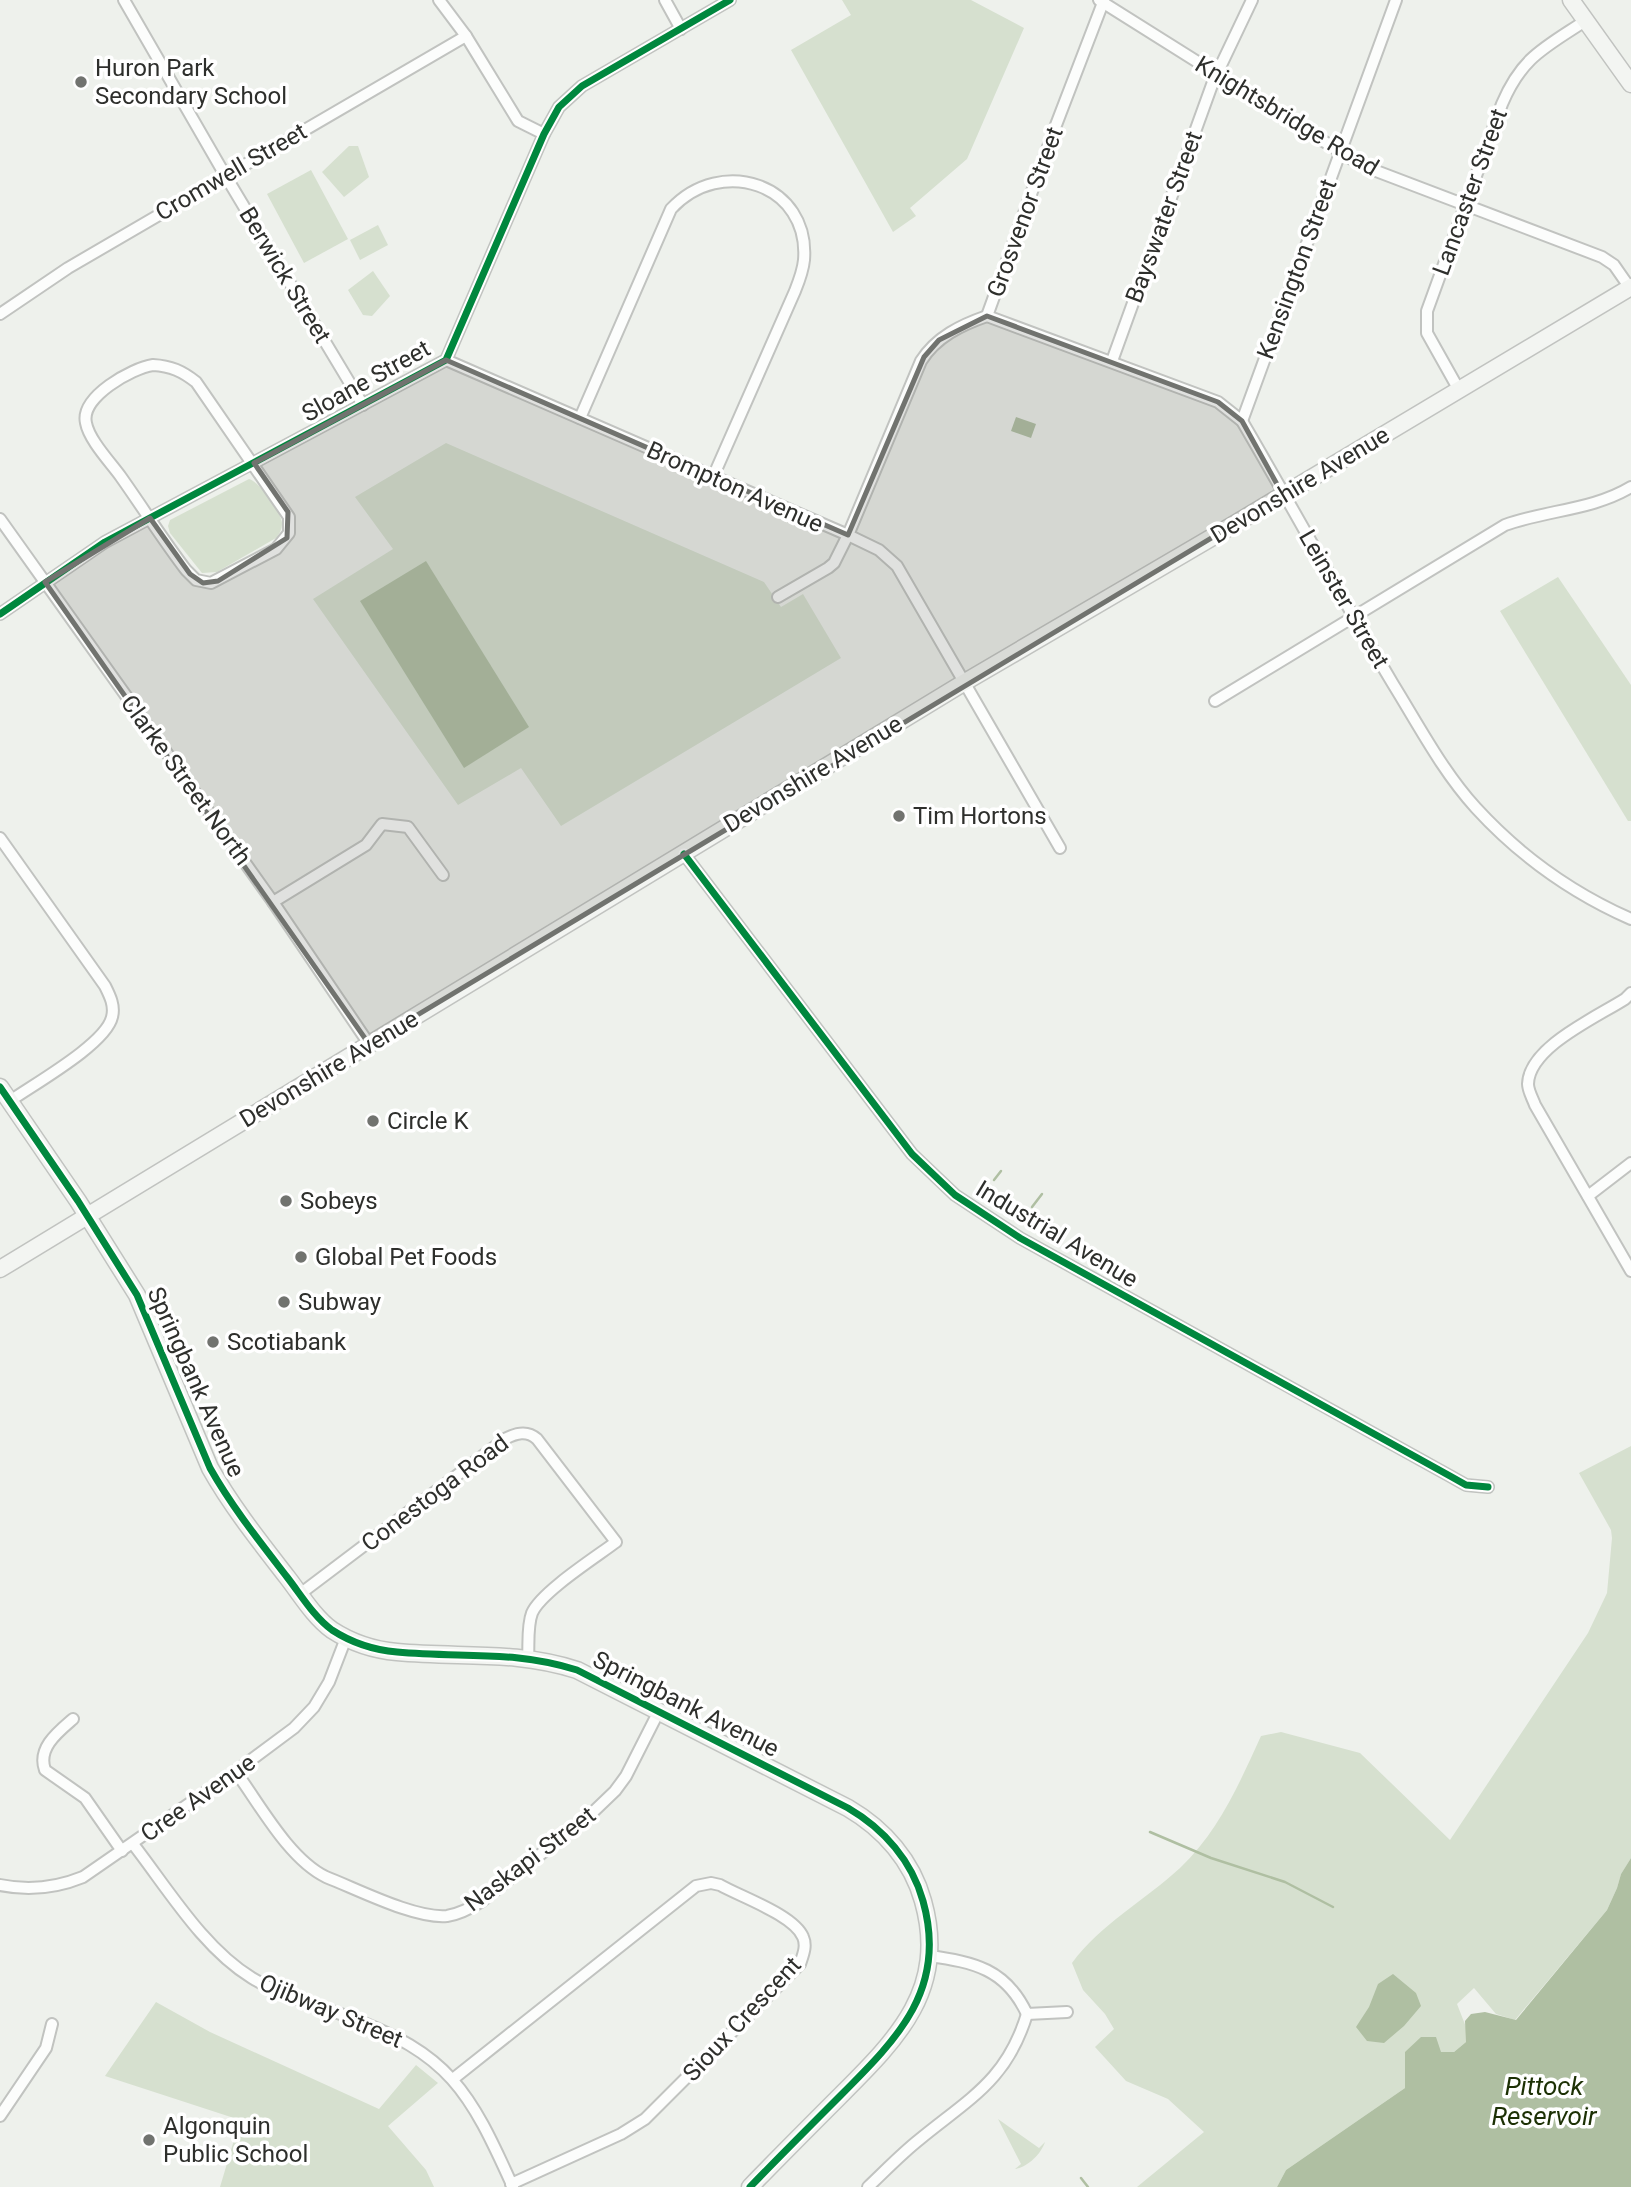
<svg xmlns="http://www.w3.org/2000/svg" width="1631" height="2187" font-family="Roboto,sans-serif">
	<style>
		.green { fill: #d6e0cf }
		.water { fill: #afbfa2 }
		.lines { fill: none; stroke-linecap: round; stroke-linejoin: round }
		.stream { stroke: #afbfa2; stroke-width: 2.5 }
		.minor-casing { stroke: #c1c3c0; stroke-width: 14 }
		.secondary-casing { stroke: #c1c3c0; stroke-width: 19 }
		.minor { stroke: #fcfdfc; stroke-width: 10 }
		.secondary { stroke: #f3f5f2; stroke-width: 16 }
		.cycleway-casing { stroke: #fff; stroke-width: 11 }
		.cycleway { stroke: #00873e; stroke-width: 7 }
		.marked { fill: #71736f; fill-opacity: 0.2; stroke: #71736f; stroke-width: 5; stroke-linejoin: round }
		.poi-dot { fill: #71736f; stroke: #fff; stroke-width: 2.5 }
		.labels { text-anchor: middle; stroke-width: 7; stroke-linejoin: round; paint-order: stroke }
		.poi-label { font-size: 24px; fill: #2e2f2c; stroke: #fff; text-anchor: start }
		.street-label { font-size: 24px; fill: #2e2f2c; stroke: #fff }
		.water-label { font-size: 26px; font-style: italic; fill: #1c3004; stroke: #fff }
	</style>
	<rect width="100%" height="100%" fill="#eef1ec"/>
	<g class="green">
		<path d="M842,0H971L1024,28L967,159L910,208L916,216L893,232L791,50L851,15Z"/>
		<path d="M349,146H358L369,177L344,197L322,172Z"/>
		<path d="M311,170L348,239L304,263L267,194Z"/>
		<path d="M378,225L388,245L360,260L350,240Z"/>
		<path d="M373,271L390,296L372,316L363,315L348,290Z"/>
		<path d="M446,443L764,582L781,607L803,594L841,658L561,826L521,768L458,805L313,599L393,549L355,497Z"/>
		<path d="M249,479C260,482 281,512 282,523C282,529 280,533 276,538L217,572L202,573L170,533L168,526L170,520Z"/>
		<path d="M1558,577L1631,685V821H1628L1500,611Z"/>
		<path d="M1631,1446V1858L1621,1874L1617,1888L1607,1910L1515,2020L1496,2014L1474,1988L1457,2004L1466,2027V2042L1454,2052H1405V2088L1286,2170L1277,2187H1137L1204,2132L1168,2099L1126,2081L1095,2047L1114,2029L1105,2014L1083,1990L1072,1963C1101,1924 1144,1901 1180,1868C1219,1831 1239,1784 1261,1736L1281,1732L1360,1753L1450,1840L1588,1633L1607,1593L1612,1538L1611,1530L1579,1473Z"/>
		<path d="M156,2002L210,2032L379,2109L416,2065L438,2083L388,2126L426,2170L434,2187H220L240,2120L105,2076Z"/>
		<path d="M998,2119L1039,2148L1045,2142C1041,2154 1028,2167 1015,2169L1021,2164Z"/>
	</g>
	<g class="water">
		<path d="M1016,417L1036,424L1031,438L1011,431Z"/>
		<path d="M426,561L529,727L464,768L360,601Z"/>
		<path d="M1631,1858V2187H1277L1286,2170L1405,2088V2052L1421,2037H1436L1441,2052H1454L1466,2042L1465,2021L1471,2014L1485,2012L1516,2020L1607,1910L1617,1888L1621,1874Z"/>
		<path d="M1393,1974L1416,1993L1421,2006L1404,2026L1384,2043L1367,2041L1356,2027L1369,2007L1378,1984Z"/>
	</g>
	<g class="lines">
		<g class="stream">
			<path d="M994,1180L1001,1171"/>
			<path d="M1032,1207L1042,1194"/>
			<path d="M1150,1832L1211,1858L1285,1882L1333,1907"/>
			<path d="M1081,2178L1088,2187"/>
		</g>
		<g class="minor-casing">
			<g id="minor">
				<path d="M124,0L225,175L363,405"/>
				<path d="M439,0L466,36L518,121L544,134"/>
				<path d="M665,0L681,29"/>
				<path d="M1099,0L1363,166L1602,257L1614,265L1630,288"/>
				<path d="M0,314L68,268L466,36"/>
				<path d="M987,316L1218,402L1242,421C1293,508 1341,597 1393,684C1419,726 1443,772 1476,808C1520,856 1572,893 1631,919"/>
				<path d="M987,316L1056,125L1104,0"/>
				<path d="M446,360L848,535L879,550L897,566L1060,848"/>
				<path d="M1112,361L1213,82L1252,0"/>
				<path d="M153,365C171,366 182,371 196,382L289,517V533L276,549L211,583L196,580L186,570C163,540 143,508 121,477C111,463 89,440 86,423C80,397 132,368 153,365Z"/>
				<path d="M1459,390L1427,333V311L1502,104C1522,57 1544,48 1585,21"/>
				<path d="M580,418L671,209C721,155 810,184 804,260C803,271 799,281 795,291L713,477"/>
				<path d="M1242,421L1396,0"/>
				<path d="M0,519L273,902L369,1044"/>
				<path d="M778,597L828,568L834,563L848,535L921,361C936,337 961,325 987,316"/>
				<path d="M0,614L105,542L446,360L544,134L559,107L582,86L730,0"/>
				<path d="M1215,701L1505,525C1547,510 1593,510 1631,487"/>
				<path d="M0,838L105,986C110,996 115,1006 112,1017C106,1044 34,1084 10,1101"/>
				<path d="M684,854L912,1154L955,1195L1020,1238L1450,1476L1466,1485L1488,1487"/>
				<path d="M273,902L366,845L382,824L408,827L443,875"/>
				<path d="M1631,993L1625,999C1597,1017 1529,1047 1528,1084C1528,1091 1533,1099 1535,1105L1631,1271"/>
				<path d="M1588,1196L1631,1163"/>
				<path d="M300,1594L505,1439C516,1433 527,1430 537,1439L616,1542C596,1557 541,1592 532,1613C527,1626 529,1644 528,1658"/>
				<path d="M73,1719C58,1732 37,1748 45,1770L85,1798L122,1851"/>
				<path d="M236,1772C260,1805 289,1859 326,1877C357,1889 415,1919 447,1916C460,1914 471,1908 482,1901L591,1814L615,1791L626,1776L659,1711"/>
				<path d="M133,1844C168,1889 203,1948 252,1978C280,1995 315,2005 346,2016C450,2054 469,2090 513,2187"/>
				<path d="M0,1885C29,1891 56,1888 83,1877L232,1774L294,1728L314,1707L329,1682L346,1638"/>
				<path d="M929,1956C974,1962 1006,1969 1027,2014L1067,2012"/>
				<path d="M453,2079L696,1886L711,1883L720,1885C741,1897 794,1915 803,1937C807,1946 803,1955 800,1964L645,2119L621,2134L511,2184"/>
				<path d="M0,2116L46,2048L52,2024"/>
				<path d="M868,2187C885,2171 901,2154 920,2139C970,2098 1007,2080 1027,2014"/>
			</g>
		</g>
		<g class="secondary-casing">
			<g id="secondary">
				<path d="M1571,0L1631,84"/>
				<path d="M0,1087L78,1201L137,1295L210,1468C232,1507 260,1542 287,1577C301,1595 314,1617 332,1630C352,1643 374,1650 397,1652C461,1658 514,1650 577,1670L848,1808C884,1829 912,1861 923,1901C948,1989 897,2039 840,2096C810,2126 780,2156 750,2187"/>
				<path d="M0,1269L965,682L1233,525L1631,287"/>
			</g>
		</g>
		<use href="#minor" class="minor"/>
		<use href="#secondary" class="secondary"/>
		<g class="cycleway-casing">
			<g id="cycleway">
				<path d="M0,614L105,542L446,360L544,134L559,107L582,86L730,0"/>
				<path d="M684,854L912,1154L955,1195L1020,1238L1450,1476L1466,1485L1488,1487"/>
				<path d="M0,1087L78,1201L137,1295L210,1468C232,1507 260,1542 287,1577C301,1595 314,1617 332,1630C352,1643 374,1650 397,1652C461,1658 514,1650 577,1670L848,1808C884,1829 912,1861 923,1901C948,1989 897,2039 840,2096C810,2126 780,2156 750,2187"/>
			</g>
		</g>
		<use href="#cycleway" class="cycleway"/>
	</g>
	<path class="marked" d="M987,316L1218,402L1242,421L1283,495L369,1044L45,582L150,518L190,574L203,583L218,581L287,538L288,512L254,463L446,360L848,535L924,357L939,340Z"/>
	<g class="poi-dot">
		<circle cx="81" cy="82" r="7"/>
		<circle cx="899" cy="816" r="7"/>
		<circle cx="373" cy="1121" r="7"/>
		<circle cx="286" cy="1201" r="7"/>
		<circle cx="301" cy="1257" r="7"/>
		<circle cx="284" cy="1302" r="7"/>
		<circle cx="213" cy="1342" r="7"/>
		<circle cx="149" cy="2140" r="7"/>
	</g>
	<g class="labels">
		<g class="poi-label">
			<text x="95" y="76">Huron Park<tspan x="95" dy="28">Secondary School</tspan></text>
			<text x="913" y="824">Tim Hortons</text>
			<text x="387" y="1129">Circle K</text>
			<text x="300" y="1209">Sobeys</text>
			<text x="315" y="1265">Global Pet Foods</text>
			<text x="298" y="1310">Subway</text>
			<text x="227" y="1350">Scotiabank</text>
			<text x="163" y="2134">Algonquin<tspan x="163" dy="28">Public School</tspan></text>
		</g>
		<g class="street-label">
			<text transform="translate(1287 116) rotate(31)" y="8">Knightsbridge Road</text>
			<text transform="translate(231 172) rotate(-30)" y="8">Cromwell Street</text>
			<text transform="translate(1470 192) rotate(-70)" y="8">Lancaster Street</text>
			<text transform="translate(1025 212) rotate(-70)" y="8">Grosvenor Street</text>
			<text transform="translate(1164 217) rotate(-70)" y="8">Bayswater Street</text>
			<text transform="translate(1297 269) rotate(-70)" y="8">Kensington Street</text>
			<text transform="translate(285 275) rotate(59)" y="8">Berwick Street</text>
			<text transform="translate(366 381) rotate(-29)" y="8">Sloane Street</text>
			<text transform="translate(1300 485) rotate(-31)" y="8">Devonshire Avenue</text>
			<text transform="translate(735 487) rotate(24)" y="8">Brompton Avenue</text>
			<text transform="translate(1344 599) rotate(60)" y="8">Leinster Street</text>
			<text transform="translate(813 774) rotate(-31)" y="8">Devonshire Avenue</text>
			<text transform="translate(186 780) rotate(54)" y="8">Clarke Street North</text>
			<text transform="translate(329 1069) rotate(-31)" y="8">Devonshire Avenue</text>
			<text transform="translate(1057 1234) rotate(31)" y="8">Industrial Avenue</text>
			<text transform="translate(196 1382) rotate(66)" y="8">Springbank Avenue</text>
			<text transform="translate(435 1493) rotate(-37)" y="8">Conestoga Road</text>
			<text transform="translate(686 1704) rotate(27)" y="8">Springbank Avenue</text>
			<text transform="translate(198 1798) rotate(-35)" y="8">Cree Avenue</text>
			<text transform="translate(530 1859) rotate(-37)" y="8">Naskapi Street</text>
			<text transform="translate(331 2011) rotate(23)" y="8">Ojibway Street</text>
			<text transform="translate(742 2019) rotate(-47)" y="8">Sioux Crescent</text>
		</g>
		<g class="water-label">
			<text x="1544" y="2095">Pittock<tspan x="1544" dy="30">Reservoir</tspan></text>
		</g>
	</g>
</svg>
